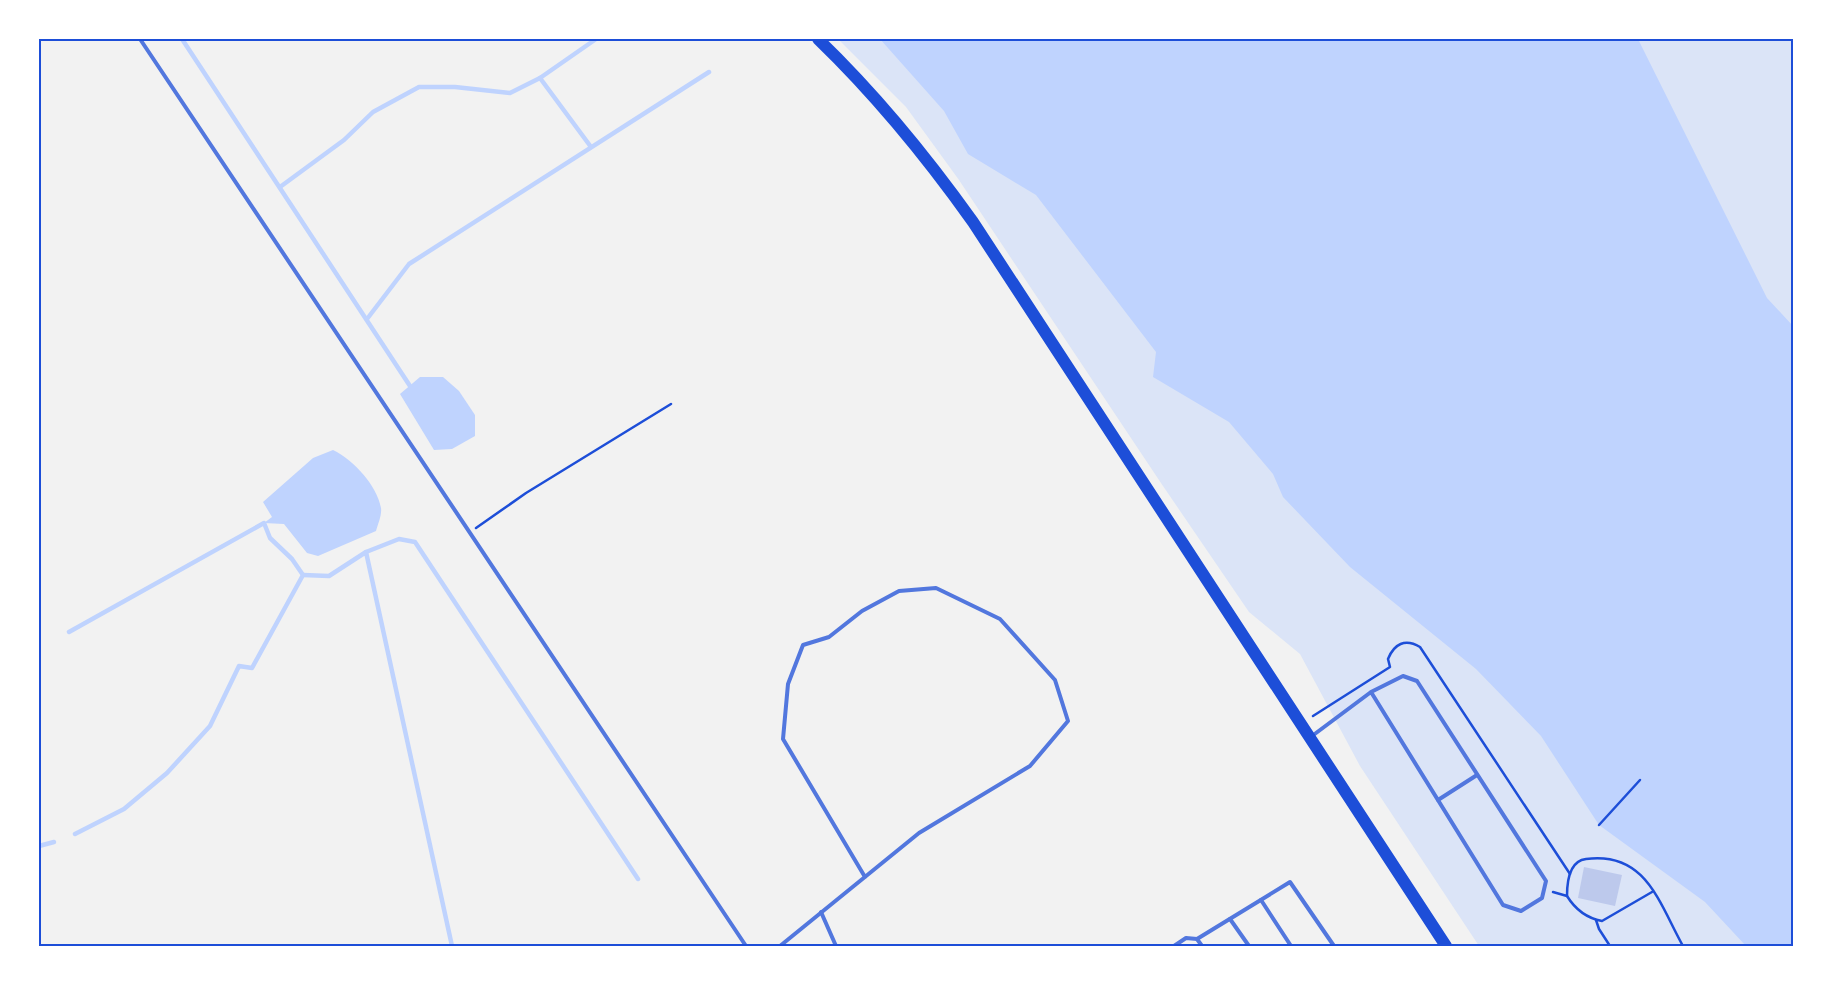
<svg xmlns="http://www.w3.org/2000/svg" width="1832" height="985" font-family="Rubik,sans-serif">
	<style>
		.green { fill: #dbe4f7 }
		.water { fill: #bfd3fe }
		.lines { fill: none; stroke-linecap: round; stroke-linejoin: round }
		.stream { stroke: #bfd3fe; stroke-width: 4.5 }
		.building { fill: #bdc9ec }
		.path { stroke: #1d4ed8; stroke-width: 2.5 }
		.service { stroke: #5277de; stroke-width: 4 }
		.primary { stroke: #1d4ed8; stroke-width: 12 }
		.neatline { fill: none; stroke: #1d4ed8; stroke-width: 2 }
	</style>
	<rect width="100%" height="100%" fill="#f2f2f2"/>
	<path class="green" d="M838,39H1793V946H1479L1360,766L1300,654L1249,612L1163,486L959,180L906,107Z"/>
	<g class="water">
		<path d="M880,39H1638L1767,298L1793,326V946H1746L1705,902L1599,825L1541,736L1476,669L1350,567L1283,497L1273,474L1229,422L1153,377L1156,352L1036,195L968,154L944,111Z"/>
		<path d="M420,377H443L459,391L475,415V436L452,449L434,450L400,394Z"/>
		<path d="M333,450C354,460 377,486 381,508C382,515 378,524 376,531L318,556L307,553L284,524L264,523L272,517L263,502L313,458Z"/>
	</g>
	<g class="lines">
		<g class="stream">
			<path d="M182,39L410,386"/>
			<path d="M540,78L591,147"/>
			<path d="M280,187L344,140L373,112L419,87H455L510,93L540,78L596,39"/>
			<path d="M367,319L409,264L709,72"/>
			<path d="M366,552L399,539L415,542L638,879"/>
			<path d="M303,575L329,576L366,552L452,946"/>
			<path d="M69,632L264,523L270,538L292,559L303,575L252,668L239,666L210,726L167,773L124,809L75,834"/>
			<path d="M39,846L54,842"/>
		</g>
	</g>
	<path class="building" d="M1584,867L1622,875L1615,906L1578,898Z"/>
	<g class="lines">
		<g class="path">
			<path d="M476,528L526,493L671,404"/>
			<path d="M1313,716L1390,667L1388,659C1394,644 1405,638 1420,647L1570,874"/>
			<path d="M1599,825L1640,780"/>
			<path d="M1553,892L1567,896C1567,882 1569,861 1586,859C1646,851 1659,903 1683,946"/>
			<path d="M1567,896C1575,909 1586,918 1602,921L1652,892"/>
			<path d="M1596,920L1599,929L1610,946"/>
		</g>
		<g class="service">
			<path d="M140,39L746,946"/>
			<path d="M1312,736L1371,692L1403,676L1417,681L1546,881L1542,898L1521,911L1503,905L1371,692"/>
			<path d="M1438,800L1477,775"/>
			<path d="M1261,900L1291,946"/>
			<path d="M821,912L836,946"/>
			<path d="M1230,919L1249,946"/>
			<path d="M1197,939L1290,882L1334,946"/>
			<path d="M780,946L919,833L1030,766L1068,721L1055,680L1000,619L936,588L899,591L862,611L829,637L803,645L788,684L783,739L865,877"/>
			<path d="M1174,946L1186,938L1197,939L1202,946"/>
		</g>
		<path class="primary" d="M818,39C876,95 926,156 973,222L1446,946"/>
	</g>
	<rect width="1832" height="985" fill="none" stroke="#ffffff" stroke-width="80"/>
	<rect x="40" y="40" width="1752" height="905" class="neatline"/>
</svg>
